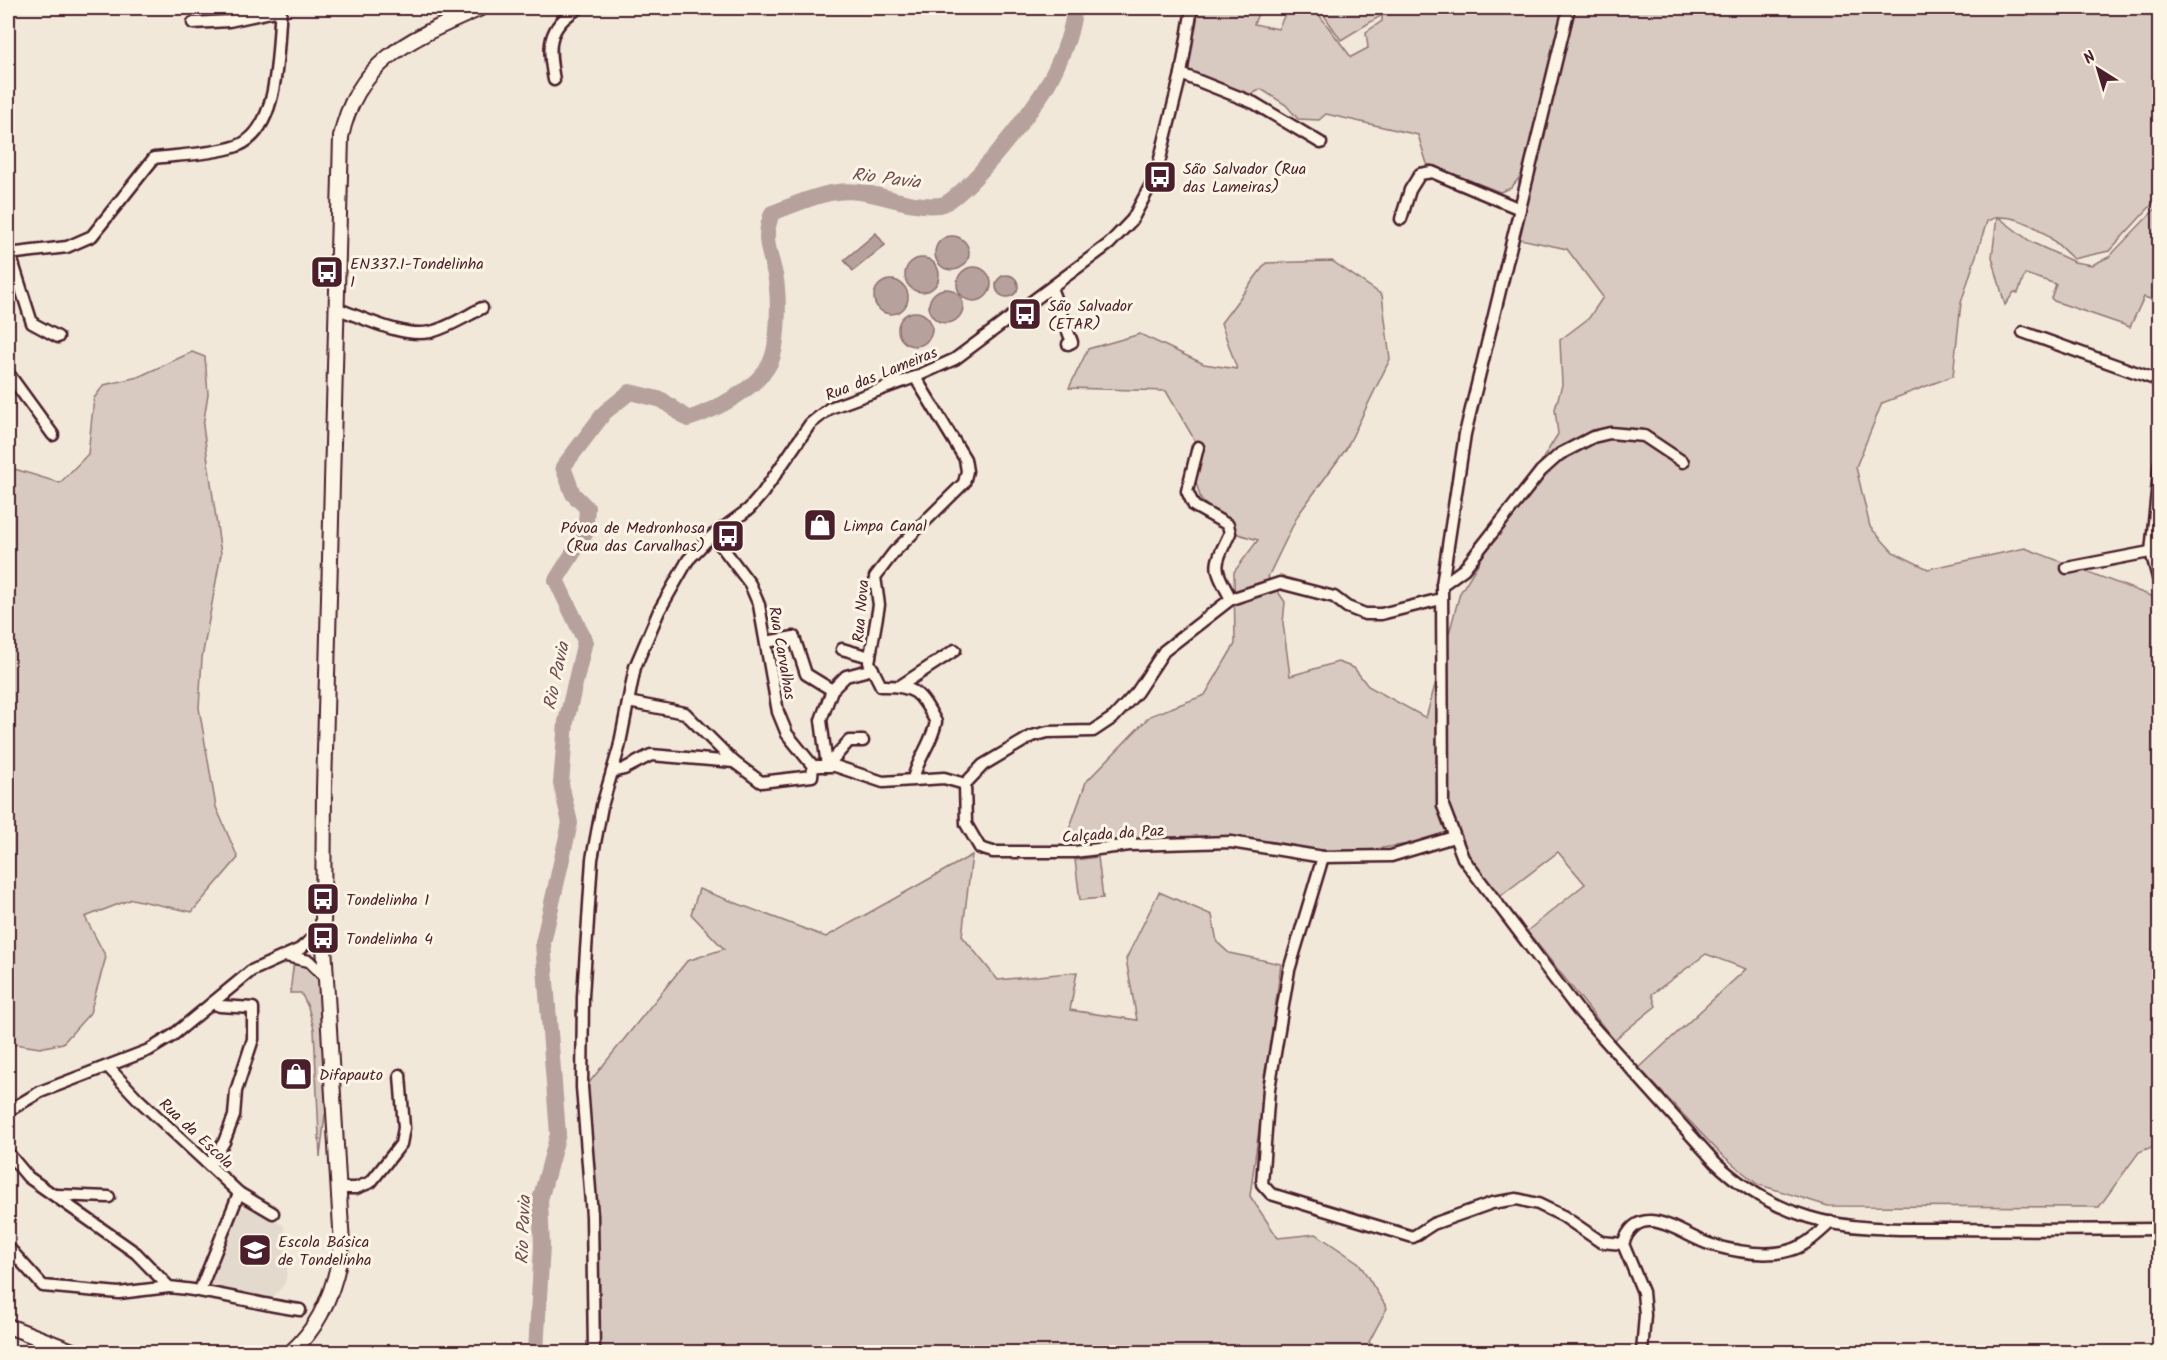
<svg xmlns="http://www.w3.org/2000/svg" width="2167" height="1360" font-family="Kalam,sans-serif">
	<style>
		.built { fill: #e4d9cd }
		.green { fill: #d8cac0; stroke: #917476; stroke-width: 1.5 }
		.water { fill: #b6a19c; stroke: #8b6d6f; stroke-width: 1.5 }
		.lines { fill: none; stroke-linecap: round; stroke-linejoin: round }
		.river { stroke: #b6a19c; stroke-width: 16 }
		.minor-casing { stroke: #4a1f2b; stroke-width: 15 }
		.major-casing { stroke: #4a1f2b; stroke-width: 18 }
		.minor { stroke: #fcf5e5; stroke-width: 10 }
		.major { stroke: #fcf5e5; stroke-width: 14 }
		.labels { text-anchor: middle; stroke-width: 6; stroke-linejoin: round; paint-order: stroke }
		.poi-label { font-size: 16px; fill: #4a1f2b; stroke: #fcf5e5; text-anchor: start }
		.street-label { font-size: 16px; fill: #4a1f2b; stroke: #fcf5e5 }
		.water-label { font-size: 18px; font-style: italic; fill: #704c53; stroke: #fcf5e5 }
	</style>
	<rect width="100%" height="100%" fill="#f1e8da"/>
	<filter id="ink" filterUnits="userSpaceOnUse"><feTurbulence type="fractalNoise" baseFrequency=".0167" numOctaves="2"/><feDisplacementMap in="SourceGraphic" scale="12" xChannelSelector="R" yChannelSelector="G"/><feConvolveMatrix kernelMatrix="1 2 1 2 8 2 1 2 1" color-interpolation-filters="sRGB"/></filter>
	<g filter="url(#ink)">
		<path class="built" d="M248,1204L284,1226L289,1260L285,1283L273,1298L215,1288L209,1283L238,1211Z"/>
		<g class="green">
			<path d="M1197,8H1260L1254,24L1278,29L1288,8H1314L1351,57L1368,48L1366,32L1382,21V15L1341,40L1319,8H2159V197L2109,251L2073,259C2052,238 2029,216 1998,217L2031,242L2074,262L2092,265L2109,257L2159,205V302L2144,297L2130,327L2054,301L2051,298L2056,284L2025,274L2018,293L2014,292L2005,305L1992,257L1997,217L1987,221L1961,303L1953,376L1882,403L1856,467L1870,527L1893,552L1928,569L2025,548L2159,599V1144L2139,1152L2099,1207L1828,1206L1757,1184L1720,1153L1639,1068L1746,969L1706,954L1652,994L1656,1006L1614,1040L1527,931L1585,884L1558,852L1498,898L1454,837L1356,852L1065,841L1086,782L1150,716L1205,695L1235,644L1234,572L1258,540L1238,534L1201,500L1196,482L1194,439L1166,391L1069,388L1088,349L1140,334L1204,364L1237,369L1221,323L1266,263L1332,261L1382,295L1390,359L1346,449L1298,515L1268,577L1285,602L1283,623L1290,676L1338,662L1354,668L1368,686L1426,718L1460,593L1558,434L1555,409L1562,385L1560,340L1589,318L1603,297L1567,249L1520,239L1519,178L1511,188L1500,192L1427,164L1418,135L1326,114L1319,120L1298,119L1286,105L1261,89L1249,96L1187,70Z"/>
			<path d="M192,352L205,357L208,394L203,426L221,554L202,658L199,708L216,807L238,858L192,912L132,899L85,917L106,957L90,1013L63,1043L40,1048L8,1043V467L60,483L88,454L94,398L104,385L138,377Z"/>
			<path d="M972,855L962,936L998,980L1077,972L1070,1010L1137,1020L1126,959L1159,892L1212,915L1217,942L1229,953L1281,964L1250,1196L1278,1238L1316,1234L1359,1263L1387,1308L1369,1342L1377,1352H595L588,1084L687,961L724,949L691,914L699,889L826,937Z"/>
			<path d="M1098,857L1103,898L1080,900L1075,860Z"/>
			<path d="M294,960C305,961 317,971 320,982L329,1108L325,1115L320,1157L314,1029L308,1007L301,993H290Z"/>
		</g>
		<g class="water">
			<path d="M876,233L885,245L853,271L844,260Z"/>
			<circle cx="952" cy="253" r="17"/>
			<circle cx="922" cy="275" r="17"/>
			<circle cx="974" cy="284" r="17"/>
			<circle cx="1007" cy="286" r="11"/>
			<circle cx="891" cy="297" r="17"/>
			<circle cx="946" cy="306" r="17"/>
			<circle cx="915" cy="329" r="17"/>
		</g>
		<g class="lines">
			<path class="river" d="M536,1352L542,1245L540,1200L558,1134L543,943L570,823L561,784L566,722L585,641L556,580L585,534L587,508L573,494L563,467L605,412L630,392L662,400L688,419C715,410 757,389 770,363C779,346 779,300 776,280C771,252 761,242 772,213C800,203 828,188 859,192C885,195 912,208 940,205C963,202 1039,103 1050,80C1061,59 1073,32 1074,8"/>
			<g class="minor-casing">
				<g id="minor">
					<path d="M1569,8L1465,434L1442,585L1443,806L1463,858L1578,1010L1715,1162C1741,1187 1773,1206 1808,1217C1853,1231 1903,1229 1949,1229C2019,1230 2089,1230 2160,1229"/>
					<path d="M193,23L229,21L280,10"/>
					<path d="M1181,74L1254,103L1321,143"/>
					<path d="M554,80C548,47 546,27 579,8"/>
					<path d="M1401,219L1410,190L1420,174L1432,172L1520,209"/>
					<path d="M8,254L67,247L92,236L154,158C179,155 214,154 237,146C281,130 277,47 281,8"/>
					<path d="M10,254L32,323L58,337"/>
					<path d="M1051,288L1072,342L1068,344"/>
					<path d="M335,308C362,317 402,338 430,332C448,328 466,316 482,308"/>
					<path d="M2023,332L2160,381"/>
					<path d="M8,373L53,435"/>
					<path d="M1198,447L1187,491L1194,506L1228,525L1230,533C1213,568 1213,565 1231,599"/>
					<path d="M2160,462L2151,552L2160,585"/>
					<path d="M713,535L750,584L759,605L778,712L787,734L813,766H835L883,782L944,778L965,784L966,824L980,848L993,852H1074L1130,845L1231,842L1323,857L1391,856L1454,837"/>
					<path d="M2067,568L2160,550"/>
					<path d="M1442,585L1464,569L1541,471L1560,454L1593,437L1610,433L1644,436L1683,462"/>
					<path d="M766,642L794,637L806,674L832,690"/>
					<path d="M842,649L870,657"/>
					<path d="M900,686L955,650"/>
					<path d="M628,702L685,713L734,762L761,782L812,776L813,766"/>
					<path d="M827,766L821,720L832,690L846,676L873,669"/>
					<path d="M827,766L849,741H863"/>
					<path d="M612,772L624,769L651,755L734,762"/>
					<path d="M913,779C918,758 932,743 936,722C920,693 916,685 881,686L869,662L879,605L875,577L894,552L964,483L967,471L965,459L915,377"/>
					<path d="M965,784L983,765L1032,736L1048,732L1093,731L1114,717L1137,692L1164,651L1231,599L1280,583L1334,597L1347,607L1365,614H1381L1441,599"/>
					<path d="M1323,857L1289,970L1269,1089L1262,1184L1271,1194L1413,1237L1433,1224L1492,1203L1517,1199L1538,1204L1563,1216L1601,1242L1623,1244"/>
					<path d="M286,956L309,961L325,977"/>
					<path d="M109,1068L138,1099L239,1193L273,1213"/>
					<path d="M8,1111L40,1092L149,1050L172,1036L251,971L300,949L323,929"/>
					<path d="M8,1153L28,1177L136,1253L169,1287C214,1291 256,1304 300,1310"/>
					<path d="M210,1164L224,1142L234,1116L236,1091L253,1039V1008L220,1006L212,1003"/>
					<path d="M340,1188H356L371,1182L401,1144L404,1128L400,1075"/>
					<path d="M56,1195L109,1197"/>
					<path d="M8,1247L43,1286L119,1293L169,1287"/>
					<path d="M200,1290L239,1193"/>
					<path d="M594,1352L592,1216L582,1087L583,996L592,859L602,806L619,748L635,667L659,611L688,560L707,540L749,509L762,494L810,424L830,408L915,377L955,359L1109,244L1132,220L1156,175L1181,74L1192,8"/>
					<path d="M1642,1352L1645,1315L1643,1292L1623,1244C1640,1196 1683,1237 1712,1245C1737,1252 1769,1258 1794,1249C1808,1244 1820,1232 1831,1222"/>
				</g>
			</g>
			<g class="major-casing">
				<g id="major">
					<path d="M8,1326L75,1352"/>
					<path d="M291,1352C322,1325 336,1285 342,1245L323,929L324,789L341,137C357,58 416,37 481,8"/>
				</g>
			</g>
			<use href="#minor" class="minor"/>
			<use href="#major" class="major"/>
		</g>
	</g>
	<defs>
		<g id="bus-square" transform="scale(1.725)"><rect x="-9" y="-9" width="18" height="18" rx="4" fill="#4a1f2b" stroke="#fcf5e5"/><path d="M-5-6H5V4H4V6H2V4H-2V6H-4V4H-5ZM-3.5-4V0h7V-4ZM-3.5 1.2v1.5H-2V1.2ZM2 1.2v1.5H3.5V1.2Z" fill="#fff"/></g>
		<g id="shop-square" transform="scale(1.725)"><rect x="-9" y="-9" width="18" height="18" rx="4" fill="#4a1f2b" stroke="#fcf5e5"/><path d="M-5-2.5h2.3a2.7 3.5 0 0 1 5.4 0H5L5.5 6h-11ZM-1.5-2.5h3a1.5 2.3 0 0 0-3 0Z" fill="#fff"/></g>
		<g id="school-square" transform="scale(1.725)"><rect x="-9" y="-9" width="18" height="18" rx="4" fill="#4a1f2b" stroke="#fcf5e5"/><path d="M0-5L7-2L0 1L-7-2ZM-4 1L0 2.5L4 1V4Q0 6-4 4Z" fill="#fff"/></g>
	</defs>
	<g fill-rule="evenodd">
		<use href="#bus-square" x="1160" y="177"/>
		<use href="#bus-square" x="327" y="272"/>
		<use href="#bus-square" x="1025" y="314"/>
		<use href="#shop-square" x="820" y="525"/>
		<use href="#bus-square" x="728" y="536"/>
		<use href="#bus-square" x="323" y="899"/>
		<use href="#bus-square" x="323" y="938"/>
		<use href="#shop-square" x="296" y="1074"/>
		<use href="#school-square" x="255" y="1250"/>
	</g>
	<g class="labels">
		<g class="poi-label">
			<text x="1183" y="174">São Salvador (Rua<tspan x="1183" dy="18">das Lameiras)</tspan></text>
			<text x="350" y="269">EN337.1-Tondelinha<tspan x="350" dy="18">1</tspan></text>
			<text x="1048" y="311">São Salvador<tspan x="1048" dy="18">(ETAR)</tspan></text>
			<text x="843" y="531">Limpa Canal</text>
			<text x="705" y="533" text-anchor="end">Póvoa de Medronhosa<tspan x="705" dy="18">(Rua das Carvalhas)</tspan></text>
			<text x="346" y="905">Tondelinha 1</text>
			<text x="346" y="944">Tondelinha 4</text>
			<text x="319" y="1080">Difapauto</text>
			<text x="278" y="1247">Escola Básica<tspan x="278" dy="18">de Tondelinha</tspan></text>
		</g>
		<g class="street-label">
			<text transform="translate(881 373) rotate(-22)" y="6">Rua das Lameiras</text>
			<text transform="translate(860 611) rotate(-85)" y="6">Rua Nova</text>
			<text transform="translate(783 653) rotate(80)" y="6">Rua Carvalhas</text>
			<text transform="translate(1113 833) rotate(-4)" y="6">Calçada da Paz</text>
			<text transform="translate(197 1133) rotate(43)" y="6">Rua da Escola</text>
		</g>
		<g class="water-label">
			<text transform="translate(886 178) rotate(7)" y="6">Rio Pavia</text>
			<text transform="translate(556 676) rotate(-78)" y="6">Rio Pavia</text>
			<text transform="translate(523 1230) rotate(-88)" y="6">Rio Pavia</text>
		</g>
	</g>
	<rect width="2167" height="1360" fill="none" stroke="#fcf5e5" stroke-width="30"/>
	<rect x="15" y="15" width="2137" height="1330" fill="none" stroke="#4a1f2b" stroke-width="2" filter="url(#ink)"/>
	<g transform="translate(2098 69) rotate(323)" stroke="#fcf5e5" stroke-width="4.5" paint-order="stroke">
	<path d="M0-4.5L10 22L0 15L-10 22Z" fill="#4a1f2b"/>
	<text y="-9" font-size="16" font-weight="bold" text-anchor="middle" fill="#4a1f2b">N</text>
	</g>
</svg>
